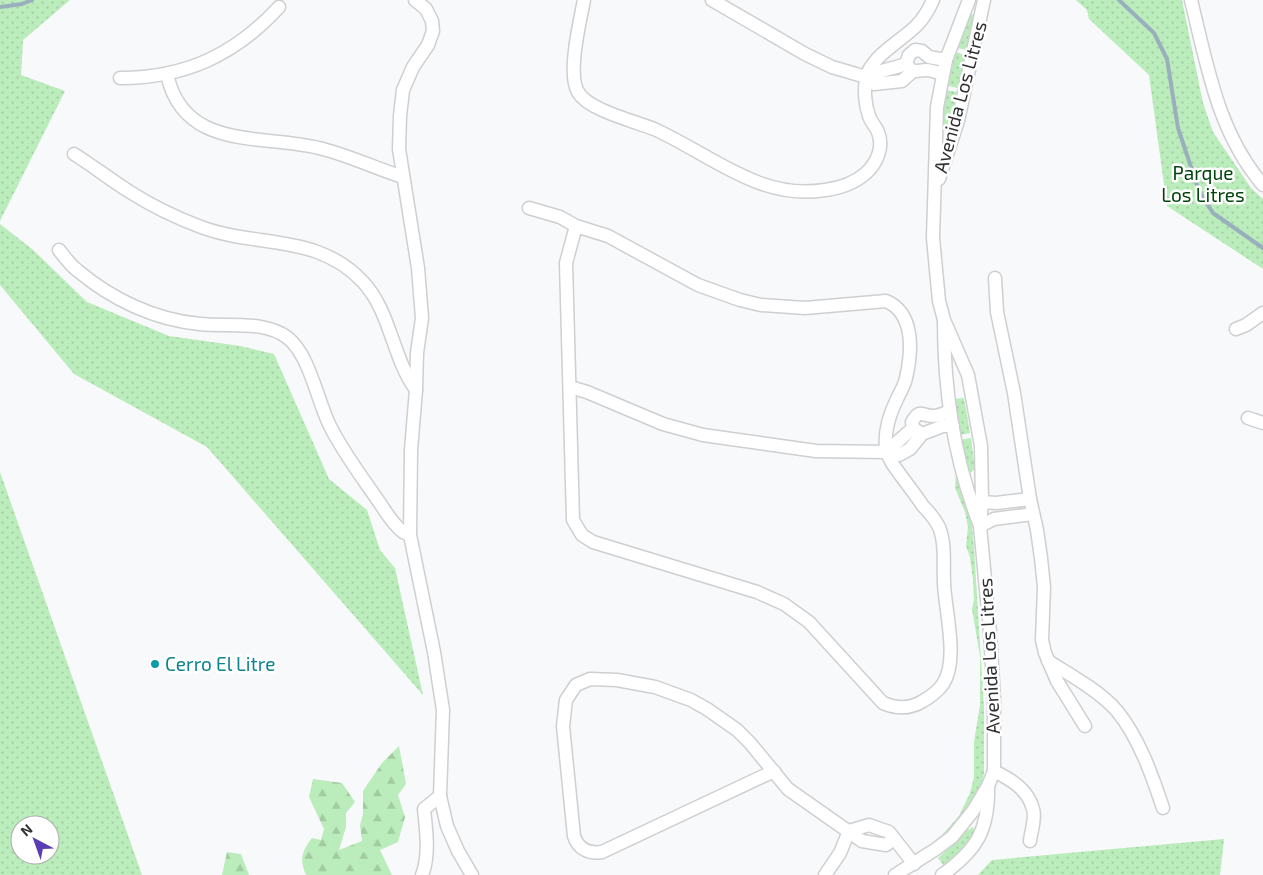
<svg xmlns="http://www.w3.org/2000/svg" width="1263" height="875" font-family="'Exo 2',sans-serif">
	<style>
		.grass { fill: url(#grass-dots); fill-rule: evenodd }
		.forest { fill: url(#forest-firs) }
		.lines { fill: none; stroke-linecap: round; stroke-linejoin: round }
		.stream { stroke: #9aafbd; stroke-width: 4 }
		.minor-casing { stroke: #cecfd1; stroke-width: 15 }
		.minor { stroke: #fff; stroke-width: 12 }
		.culture-dot { fill: #0f9aa8; stroke: #fff; stroke-width: 2 }
		.labels { text-anchor: middle; stroke-width: 5; stroke-linejoin: round; paint-order: stroke }
		.street-label { font-size: 19px; fill: #303031; stroke: #fff }
		.park-label { font-size: 19px; fill: #01440c; stroke: #fff }
		.culture-label { font-size: 19px; fill: #0d838f; stroke: #fff; text-anchor: start }
	</style>
	<defs>
		<pattern id="grass-dots" width="8" height="8" patternUnits="userSpaceOnUse" patternTransform="scale(1.25)"><rect width="8" height="8" fill="#bbecbb"/><path d="M2 2h.1M6 6h.1" fill="none" stroke="#a1cba1" stroke-width="1.8" stroke-linecap="round"/></pattern>
		<pattern id="forest-firs" width="22" height="20" patternUnits="userSpaceOnUse" patternTransform="scale(1.25)"><rect width="22" height="20" fill="#bbecbb"/><path d="M5 1l3.5 6h-7zM16 11l3.5 6h-7z" fill="#a1cba1"/></pattern>
	</defs>
	<rect width="100%" height="100%" fill="#f8f9fb"/>
	<g class="grass">
		<path d="M0,0H70L23,40L21,75L65,91L0,221Z"/>
		<path d="M1076,0H1182L1203,103L1213,132L1251,188L1263,199V269L1167,206L1149,75L1089,19L1087,10Z"/>
		<path d="M970,14L974,15L975,18L967,50L957,48Z"/>
		<path d="M955,52L966,55L958,88L948,86Z"/>
		<path d="M946,90L957,92L949,129L947,131L942,128L941,123Z"/>
		<path d="M0,224L32,249L87,302L169,336L240,346L274,354L329,479L367,510L380,550L395,568L423,695L207,447L74,374L0,285Z"/>
		<path d="M964,398L970,433L959,435L953,399Z"/>
		<path d="M971,438L975,469L970,473L967,472L960,440Z"/>
		<path d="M956,469L971,516L974,548L984,707V774L979,791L961,820L931,849L929,846L942,835L959,816L970,793L974,777V742L980,705V656L972,609L974,600L973,580L970,557L966,546L968,527L965,512L955,488Z"/>
		<path d="M0,472L142,875H0ZM20,825H50V855H20Z"/>
		<path d="M973,827L975,834L964,850L945,867L938,858L955,843L966,831Z"/>
		<path d="M1224,839L1220,875H978L992,860Z"/>
	</g>
	<g class="forest">
		<path d="M399,746L406,784L398,795L405,817L398,842L380,850L392,875H306C299,859 302,851 312,838L321,840L324,829L309,797L313,779L342,783L355,802L346,813V827L339,850L362,841L360,825L363,814V791L382,763Z"/>
		<path d="M227,852L241,854L249,875H222Z"/>
	</g>
	<g class="lines">
		<g class="stream">
			<path d="M1119,0L1154,33L1167,59L1178,128L1199,191L1213,213L1263,248"/>
			<path d="M0,7L22,4L32,0"/>
		</g>
		<g class="minor-casing">
			<g id="minor">
				<path d="M415,0L426,9L432,21L433,31L428,45L413,67L403,90L400,116L399,149L418,268L422,318L417,353L416,390L411,450L410,535L434,652L443,710L440,796L447,826L458,851L472,875"/>
				<path d="M584,0C580,21 567,74 578,92C588,110 634,121 654,129C710,154 760,201 825,190C840,188 855,183 866,173C877,163 884,147 878,132C876,127 871,122 869,116C865,105 864,90 866,79C869,57 903,40 917,25C924,18 929,9 933,0"/>
				<path d="M712,0L805,54L832,67L866,77L874,84L902,81L913,71"/>
				<path d="M1191,0C1207,65 1218,133 1263,185"/>
				<path d="M906,64L909,55L915,50L922,51L929,57L946,60"/>
				<path d="M908,66C914,74 918,70 926,70C932,70 938,73 943,74"/>
				<path d="M167,74C183,151 262,134 319,148C348,155 375,168 403,177"/>
				<path d="M866,77C879,70 892,69 906,64"/>
				<path d="M120,78C185,78 235,55 279,7"/>
				<path d="M74,154C93,166 111,180 130,192C152,206 177,218 201,227C257,248 318,233 363,282C391,312 392,357 416,390"/>
				<path d="M939,179L958,121L984,0"/>
				<path d="M529,208L560,217L576,226L608,236L698,285L740,300L761,305L805,308L886,301C915,313 912,352 906,378C905,385 900,392 897,399C889,415 884,431 886,449C886,454 890,458 892,463C902,478 913,491 923,506C929,512 935,519 939,527C946,544 943,565 944,583C945,611 959,660 943,684C938,691 930,697 923,701C910,709 897,709 883,703L809,622L784,604L757,592L593,542L582,535L573,520L566,263L576,226"/>
				<path d="M59,250C65,257 70,265 77,270C111,299 155,320 200,324C228,327 265,320 288,338C310,356 317,400 330,426C343,452 361,476 377,499C385,510 392,524 403,532C404,533 409,534 410,535"/>
				<path d="M995,278L997,312L1014,393L1030,499L1037,530L1041,558L1044,587L1042,640L1045,653L1057,681L1085,726"/>
				<path d="M944,322C944,391 954,459 979,523"/>
				<path d="M1236,329L1246,325L1263,313"/>
				<path d="M570,387L587,392L663,424L703,435L816,451L886,452L899,455L910,449L922,434"/>
				<path d="M950,411C945,413 939,416 933,416C921,416 920,408 912,422L913,428L922,434L943,426H953"/>
				<path d="M1248,418L1263,423"/>
				<path d="M886,452L913,428"/>
				<path d="M982,502L996,503L1030,499"/>
				<path d="M980,526L994,519L1033,514"/>
				<path d="M1048,661C1069,674 1101,692 1117,711C1139,738 1152,775 1163,808"/>
				<path d="M774,771L602,852C589,854 578,849 574,836L563,726L566,700L576,685L590,679L617,680L655,687L691,700L707,709L737,730L750,743L788,789L862,841L886,845L893,839"/>
				<path d="M994,771C1010,779 1028,789 1033,809C1036,818 1031,831 1030,841"/>
				<path d="M849,831L869,825L889,832L914,864"/>
				<path d="M422,875C430,855 426,829 424,809L440,796"/>
				<path d="M825,875L840,853L849,831"/>
				<path d="M895,875L936,849L952,837L973,811L988,786L994,771V699L990,632L980,526L982,502L981,446L968,375L944,320L939,301L933,238L937,107L946,60L969,0"/>
				<path d="M942,875C977,850 989,830 988,786"/>
			</g>
		</g>
		<use href="#minor" class="minor"/>
	</g>
	<circle class="culture-dot" cx="155" cy="664" r="5"/>
	<g class="labels">
		<g class="street-label">
			<text transform="translate(960 97) rotate(-75)" y="7">Avenida Los Litres</text>
			<text transform="translate(989 656) rotate(-93)" y="7">Avenida Los Litres</text>
		</g>
		<g class="park-label">
			<text x="1203" y="180">Parque<tspan x="1203" dy="22">Los Litres</tspan></text>
		</g>
		<g class="culture-label">
			<text x="165" y="671">Cerro El Litre</text>
		</g>
	</g>
	<g transform="translate(35 840) rotate(319)"><circle r="24" fill="#ffffff" stroke="#acacad"/>
	<path d="M0-4L9 19L0 12L-9 19Z" fill="#5a3db5"/>
	<text y="-8" font-size="14" font-weight="bold" text-anchor="middle" fill="#303031">N</text>
	</g>
</svg>
